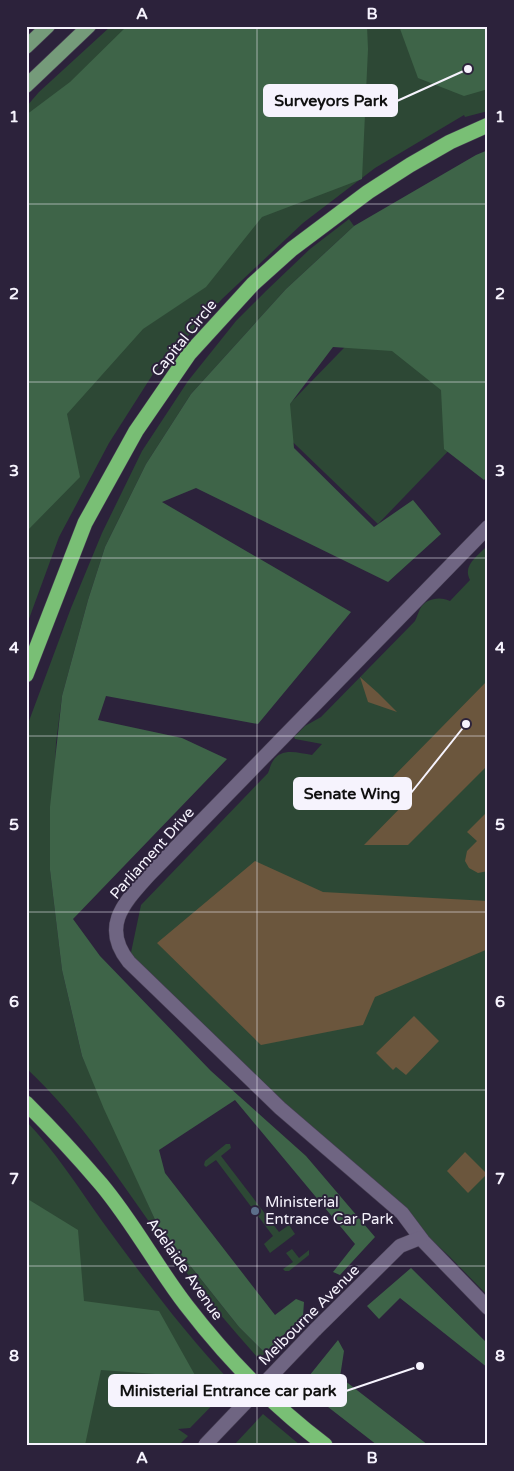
<svg xmlns="http://www.w3.org/2000/svg" width="514" height="1471" font-family="'Varela Round',sans-serif">
	<style>
		.green { fill: #2d4835 }
		.forest { fill: #3e6448 }
		.building { fill: #6b563d }
		.lines { fill: none; stroke-linecap: round; stroke-linejoin: round }
		.minor-casing { stroke: #463e52; stroke-width: 15 }
		.primary-casing { stroke: #463e52; stroke-width: 15 }
		.motorway-casing { stroke: #463e52; stroke-width: 16 }
		.minor { stroke: #6f6582; stroke-width: 14 }
		.primary { stroke: #759b7a; stroke-width: 14 }
		.motorway { stroke: #79bf75; stroke-width: 15 }
		.minor-bridge-casing { stroke: #463e52; stroke-width: 15; stroke-linecap: butt }
		.minor-bridge { stroke: #6f6582; stroke-width: 14 }
		.grid { fill: none; stroke: #f6f3fd; stroke-width: 1; stroke-opacity: 0.55 }
		.service-dot { fill: #5c6f8a; stroke: #2c223b; stroke-width: 2 }
		.labels { text-anchor: middle; stroke-width: 4; stroke-linejoin: round; paint-order: stroke }
		.street-label { font-size: 15px; fill: #f6f3fd; stroke: #2c223b }
		.poi-label { font-size: 15px; fill: #f6f3fd; stroke: #2c223b; text-anchor: start }
		.leader { fill: none; stroke: #f6f3fd; stroke-width: 2 }
		.callout-dot { fill: #f6f3fd; stroke: #2c223b; stroke-width: 2 }
		.callout { fill: #f6f3fd; stroke: #f6f3fd; stroke-width: 2 }
		.callout-label { font-size: 16px; text-anchor: middle; font-weight: bold; fill: #111 }
		.neatline { fill: none; stroke: #f6f3fd; stroke-width: 2 }
		.grid-label { font-size: 16px; text-anchor: middle; font-weight: bold; fill: #f6f3fd }
	</style>
	<rect width="100%" height="100%" fill="#2c223b"/>
	<g class="green">
		<path d="M111,26H488V111L465,117L464,115L375,168L303,223L222,299L153,374L109,443L59,537L26,627V107L39,92Z"/>
		<path d="M349,219L354,226L286,289L191,394L146,464L105,547L88,600L62,696L56,743L50,870L62,970L82,1056L157,1224L239,1327L265,1353L259,1359C226,1322 194,1284 165,1244C121,1183 81,1119 26,1068V729L71,608L102,533L142,451L188,381L236,321L266,291L310,249Z"/>
		<path d="M374,317L480,418L378,524L272,422Z"/>
		<path d="M488,545V1296L449,1256L129,962L141,905L268,773C270,769 270,765 273,761C281,747 299,753 312,755L322,744L295,739L294,737L305,726L321,717L415,621C417,617 418,613 420,609C425,598 441,596 450,601L470,580C462,565 478,556 488,545Z"/>
		<path d="M26,1121C55,1151 78,1187 102,1221C143,1277 185,1334 233,1384L190,1428L178,1429L188,1436L179,1445H26Z"/>
		<path d="M226,1144H230L231,1148L221,1156L279,1232L289,1225L295,1234L270,1253L264,1244L273,1236L216,1160L206,1167L204,1165L205,1161Z"/>
		<path d="M292,1249L299,1258L309,1250V1255L289,1271H285L283,1269L293,1262L286,1253Z"/>
		<path d="M263,1414L300,1445H234Z"/>
	</g>
	<g class="forest">
		<path d="M127,26H367L368,49L362,179L262,217L206,287L143,329L67,414L80,477L26,532V115L70,82Z"/>
		<path d="M399,26H488V89L464,96L418,78Z"/>
		<path d="M488,150V476L484,480L444,449L441,390L392,351L333,347L290,404L294,448L374,527L413,500L441,534L388,582L196,488L162,502L351,612L258,724L106,696L98,720L182,738L227,759L73,919L100,956L211,1071L306,1156L375,1237L340,1275L333,1272L355,1244L235,1100L159,1150L165,1173L275,1315L296,1299L304,1302L303,1316L265,1353L239,1327L157,1224L104,1109L82,1056L62,970L50,870V807L62,696L88,600L105,547L146,464L191,394L286,289L354,226L476,155Z"/>
		<path d="M26,1198L78,1230L84,1301L159,1311L196,1377L101,1370L85,1445H26Z"/>
		<path d="M411,1268L488,1344V1368L400,1298L379,1319L367,1306Z"/>
		<path d="M338,1340L344,1351L340,1377L428,1445H377L301,1386Z"/>
	</g>
	<g class="building">
		<path d="M360,677L378,693L397,712L368,702Z"/>
		<path d="M488,680V765L408,845H364L407,801L388,782Z"/>
		<path d="M488,811V871L478,873L469,868L465,861L467,851L477,841L467,832Z"/>
		<path d="M255,861L323,892L488,901V949L375,997L363,1025L261,1045L157,943Z"/>
		<path d="M414,1016L439,1041L406,1075L396,1067L393,1070L376,1053Z"/>
		<path d="M465,1152L487,1174L468,1193L447,1171Z"/>
	</g>
	<g class="lines">
		<g class="minor-casing">
			<g id="minor">
				<path d="M488,527L149,875C125,902 100,926 129,962L280,1108L402,1213L423,1241L488,1308"/>
				<path d="M315,1330L400,1246L420,1238"/>
			</g>
		</g>
		<g class="primary-casing">
			<g id="primary">
				<path d="M26,47L48,26"/>
				<path d="M26,86L89,26"/>
			</g>
		</g>
		<g class="motorway-casing">
			<g id="motorway">
				<path d="M26,675L85,523L136,431L189,354L253,284L292,249L368,192L410,165L450,142L488,125"/>
				<path d="M26,1103C52,1129 77,1156 101,1184C133,1222 156,1266 186,1305C226,1357 273,1406 325,1445"/>
			</g>
		</g>
		<use href="#minor" class="minor"/>
		<use href="#primary" class="primary"/>
		<use href="#motorway" class="motorway"/>
		<g class="minor-bridge-casing">
			<path id="minor-bridge" d="M205,1445L315,1330"/>
		</g>
		<use href="#minor-bridge" class="minor-bridge"/>
	</g>
	<path class="grid" d="M257,26V1445M26,204H488M26,382H488M26,558H488M26,736H488M26,912H488M26,1090H488M26,1266H488"/>
	<circle class="service-dot" cx="255" cy="1211" r="5"/>
	<g class="labels">
		<g class="street-label">
			<text transform="translate(184 338) rotate(-51)" y="5">Capital Circle</text>
			<text transform="translate(152 853) rotate(-48)" y="5">Parliament Drive</text>
			<text transform="translate(185 1269) rotate(55)" y="5">Adelaide Avenue</text>
			<text transform="translate(309 1315) rotate(-45)" y="5">Melbourne Avenue</text>
		</g>
		<g class="poi-label">
			<text x="265" y="1207">Ministerial<tspan x="265" dy="17">Entrance Car Park</tspan></text>
		</g>
	</g>
	<path class="leader" d="M468 69L397 101M466 724L411 793M420 1366L346 1391"/>
	<g class="callout-dot">
		<circle cx="468" cy="69" r="5"/>
		<circle cx="466" cy="724" r="5"/>
		<circle cx="420" cy="1366" r="5"/>
	</g>
	<g class="callout">
		<rect x="264" y="85" width="133" height="31" rx="5"/>
		<rect x="294" y="778" width="117" height="31" rx="5"/>
		<rect x="109" y="1375" width="237" height="31" rx="5"/>
	</g>
	<g class="callout-label">
		<text x="331" y="106">Surveyors Park</text>
		<text x="352" y="799">Senate Wing</text>
		<text x="228" y="1396">Ministerial Entrance car park</text>
	</g>
	<rect width="514" height="1471" fill="none" stroke="#2c223b" stroke-width="55"/>
	<rect x="28" y="28" width="458" height="1416" class="neatline"/>
	<g class="grid-label">
		<text x="142" y="19">A</text>
		<text x="372" y="19">B</text>
		<text x="14" y="122">1</text>
		<text x="500" y="122">1</text>
		<text x="14" y="299">2</text>
		<text x="500" y="299">2</text>
		<text x="14" y="476">3</text>
		<text x="500" y="476">3</text>
		<text x="14" y="653">4</text>
		<text x="500" y="653">4</text>
		<text x="14" y="830">5</text>
		<text x="500" y="830">5</text>
		<text x="14" y="1007">6</text>
		<text x="500" y="1007">6</text>
		<text x="14" y="1184">7</text>
		<text x="500" y="1184">7</text>
		<text x="14" y="1361">8</text>
		<text x="500" y="1361">8</text>
		<text x="142" y="1463">A</text>
		<text x="372" y="1463">B</text>
	</g>
</svg>
